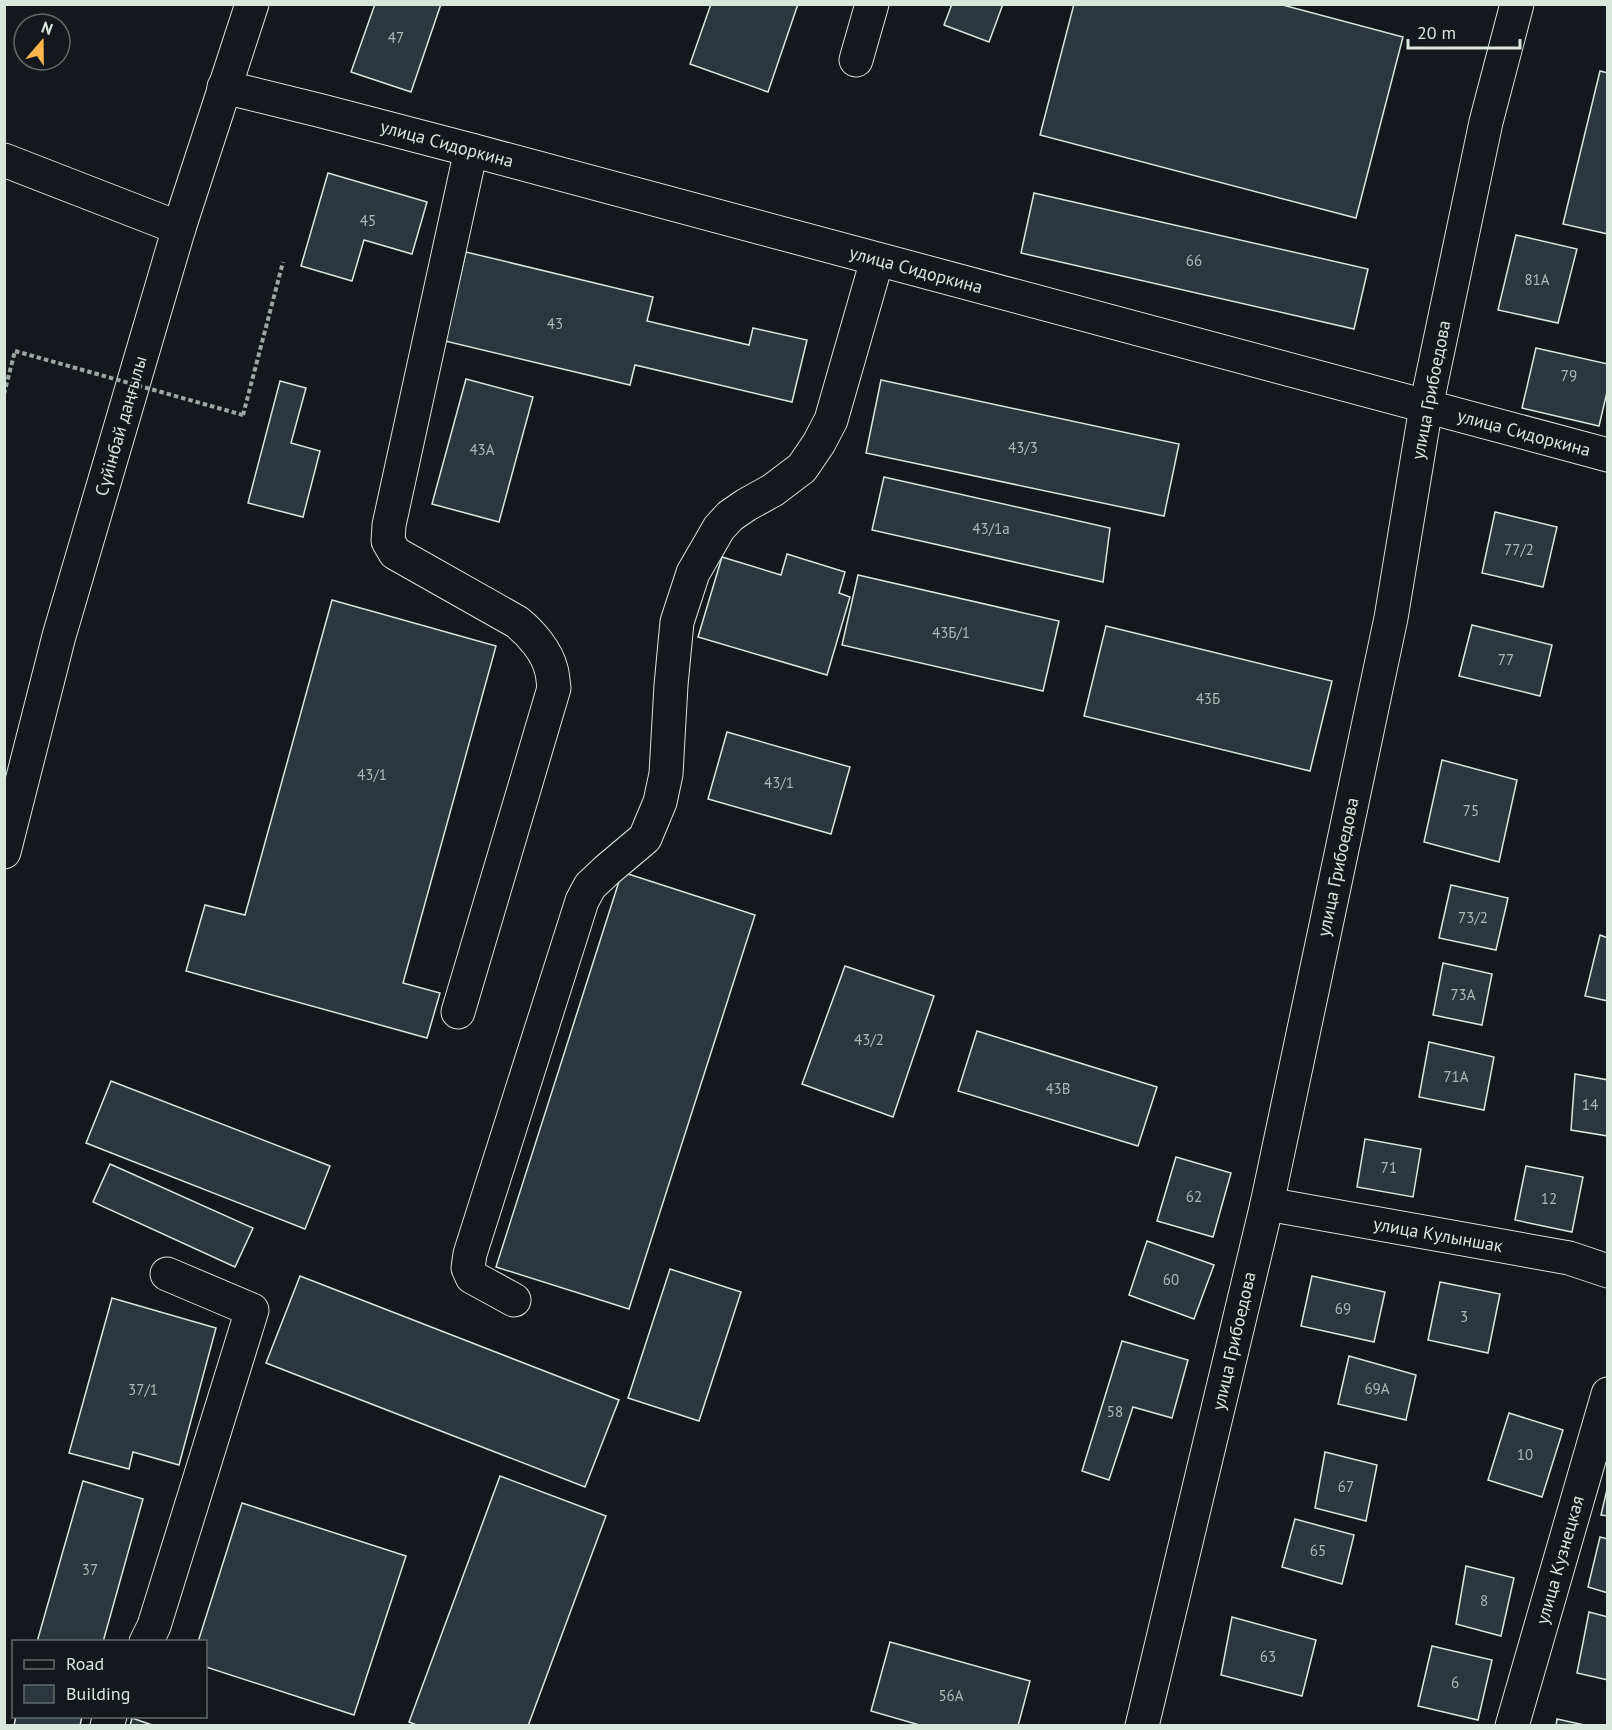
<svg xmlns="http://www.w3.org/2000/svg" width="1612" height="1730" font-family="'PT Sans',sans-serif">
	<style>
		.building { fill: #2c363c; stroke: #d8e6dc; stroke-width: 1.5 }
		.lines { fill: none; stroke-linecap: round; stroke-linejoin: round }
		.minor-casing { stroke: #d8e6dc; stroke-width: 35 }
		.major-casing { stroke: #d8e6dc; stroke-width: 35 }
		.path { stroke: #9da8a2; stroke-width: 4; stroke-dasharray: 4.5 3; stroke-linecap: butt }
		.minor { stroke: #14181c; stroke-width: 33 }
		.major { stroke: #14181c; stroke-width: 33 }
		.path-bridge { stroke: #9da8a2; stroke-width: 4; stroke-dasharray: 4.5 3; stroke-linecap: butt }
		.labels { text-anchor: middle; stroke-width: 4.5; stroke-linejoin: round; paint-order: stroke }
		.number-label { font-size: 15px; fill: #adbab4 }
		.street-label { font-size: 18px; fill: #d8e6dc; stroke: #14181c }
	</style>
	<rect width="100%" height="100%" fill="#14181c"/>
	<g class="building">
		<path d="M375,4H441L411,92L351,72Z"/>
		<path d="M711,4H798L768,92L690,64Z"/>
		<path d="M952,4H1003L989,42L944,25Z"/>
		<path d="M1074,4H1279L1403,37L1356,218L1040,135Z"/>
		<path d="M1600,71L1608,73V234L1563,224Z"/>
		<path d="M328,173L427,202L412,254L364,240L352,281L301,266Z"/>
		<path d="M1034,193L1368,269L1354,329L1021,253Z"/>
		<path d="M1516,235L1577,249L1558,323L1498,310Z"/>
		<path d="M466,252L653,297L647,321L749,345L753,328L807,340L792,402L635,365L630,385L445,341Z"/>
		<path d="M1536,348L1608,364V388L1599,426L1522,408Z"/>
		<path d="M466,379L533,397L499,522L432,504Z"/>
		<path d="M881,380L1179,444L1164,516L866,453Z"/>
		<path d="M280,381L306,388L291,443L320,451L303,517L248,503Z"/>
		<path d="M884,477L1110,528L1103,582L872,530Z"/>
		<path d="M1495,512L1557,527L1543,587L1482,573Z"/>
		<path d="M787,554L845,572L839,593L850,597L827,675L698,637L722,557L781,575Z"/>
		<path d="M858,575L1059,621L1043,691L842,645Z"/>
		<path d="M332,600L496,646L403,983L440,993L427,1038L186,971L205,905L245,915Z"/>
		<path d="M1472,625L1552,645L1540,696L1459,676Z"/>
		<path d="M1106,626L1332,681L1310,771L1084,716Z"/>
		<path d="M727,732L850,767L831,834L708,799Z"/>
		<path d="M1442,760L1517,780L1499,862L1424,842Z"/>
		<path d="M622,872L755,915L629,1309L496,1267Z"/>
		<path d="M1451,885L1508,898L1496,950L1439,938Z"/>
		<path d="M1600,935L1608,938V1001L1585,996Z"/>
		<path d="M1443,963L1492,974L1482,1025L1433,1015Z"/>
		<path d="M845,966L934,996L893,1117L802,1084Z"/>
		<path d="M977,1031L1157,1087L1138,1146L958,1091Z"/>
		<path d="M1429,1042L1494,1057L1484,1110L1419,1097Z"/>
		<path d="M1575,1074L1608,1080V1136L1571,1130Z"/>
		<path d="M111,1081L330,1166L305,1229L86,1143Z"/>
		<path d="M1365,1139L1421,1149L1413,1197L1357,1187Z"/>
		<path d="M1176,1157L1231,1173L1213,1237L1157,1221Z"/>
		<path d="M110,1164L253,1228L235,1267L93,1202Z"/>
		<path d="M1526,1166L1583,1177L1572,1232L1515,1220Z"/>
		<path d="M1147,1241L1214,1265L1194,1319L1129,1295Z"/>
		<path d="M670,1269L741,1292L699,1421L628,1398Z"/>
		<path d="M300,1276L619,1400L585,1487L266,1363Z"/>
		<path d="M1312,1276L1385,1292L1374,1342L1301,1326Z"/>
		<path d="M1440,1282L1500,1294L1488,1353L1428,1340Z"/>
		<path d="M112,1298L216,1328L179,1465L133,1452L129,1469L69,1453Z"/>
		<path d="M1122,1341L1188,1360L1172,1418L1133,1407L1109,1480L1082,1471Z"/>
		<path d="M1349,1356L1416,1375L1406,1420L1338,1404Z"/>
		<path d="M1509,1413L1563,1430L1542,1497L1488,1480Z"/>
		<path d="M1325,1452L1377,1465L1366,1521L1315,1508Z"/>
		<path d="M500,1476L606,1516L528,1726H419L409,1722Z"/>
		<path d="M83,1481L143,1499L103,1642H37Z"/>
		<path d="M1608,1485V1516L1601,1515Z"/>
		<path d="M242,1503L406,1556L354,1715L206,1667V1642H198Z"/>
		<path d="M1295,1519L1354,1535L1342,1584L1282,1567Z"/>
		<path d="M1600,1537L1608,1539V1593L1588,1587Z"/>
		<path d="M1466,1566L1514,1578L1501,1636L1456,1624Z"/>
		<path d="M1589,1612L1608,1617V1680L1577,1673Z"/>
		<path d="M1232,1617L1316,1640L1302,1696L1221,1675Z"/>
		<path d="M890,1642L1030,1681L1018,1726H923L871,1711Z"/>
		<path d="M1432,1646L1492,1660L1478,1720L1418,1706Z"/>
		<path d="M16,1716H82L80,1726H14Z"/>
		<path d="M132,1718L155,1726H130Z"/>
		<path d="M1557,1719L1589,1726H1556Z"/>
	</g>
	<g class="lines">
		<g class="minor-casing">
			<g id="minor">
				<path d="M856,60L872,4"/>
				<path d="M224,87L322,111L471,150L1608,455"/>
				<path d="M4,160L179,228"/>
				<path d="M458,1012L554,688C553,682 553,675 551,669C547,652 531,633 517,622L395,553L388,541L389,525L471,150"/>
				<path d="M1267,1204L1569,1258L1608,1271"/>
				<path d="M514,1300L472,1277L468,1268L470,1254L582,901L590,886L607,870L645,838L660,802L666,774L671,685L677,622L693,573L719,528L730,516L746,505L773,490L802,468L819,443L831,420L877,260"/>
				<path d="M146,1642L154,1626L252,1310L167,1274"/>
				<path d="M107,1726L110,1716"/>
				<path d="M1142,1726L1267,1204L1391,618L1426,407L1486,122L1517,4"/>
				<path d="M1512,1726L1608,1394"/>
			</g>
		</g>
		<g class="major-casing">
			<path id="major" d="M4,852L59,636L179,228L252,4"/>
		</g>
		<g class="path">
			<path d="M4,394L15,351"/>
			<path d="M243,415L283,262"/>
		</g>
		<use href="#minor" class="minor"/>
		<use href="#major" class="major"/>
		<path class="path-bridge" d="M15,351L243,415"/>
	</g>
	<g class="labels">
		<g class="number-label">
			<text x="396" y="43">47</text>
			<text x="368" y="226">45</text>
			<text x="1194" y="266">66</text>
			<text x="1537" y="285">81А</text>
			<text x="555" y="329">43</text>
			<text x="1569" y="381">79</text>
			<text x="1023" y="453">43/3</text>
			<text x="482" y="455">43А</text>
			<text x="991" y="534">43/1а</text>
			<text x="1519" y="555">77/2</text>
			<text x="951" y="638">43Б/1</text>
			<text x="1506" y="665">77</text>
			<text x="1208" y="704">43Б</text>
			<text x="372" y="780">43/1</text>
			<text x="779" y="788">43/1</text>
			<text x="1471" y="816">75</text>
			<text x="1473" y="923">73/2</text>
			<text x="1463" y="1000">73А</text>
			<text x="869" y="1045">43/2</text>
			<text x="1456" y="1082">71А</text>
			<text x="1058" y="1094">43В</text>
			<text x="1590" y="1110">14</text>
			<text x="1389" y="1173">71</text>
			<text x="1194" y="1202">62</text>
			<text x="1549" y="1204">12</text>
			<text x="1171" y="1285">60</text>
			<text x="1343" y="1314">69</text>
			<text x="1464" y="1322">3</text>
			<text x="1377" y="1394">69А</text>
			<text x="143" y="1395">37/1</text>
			<text x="1115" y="1417">58</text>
			<text x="1525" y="1460">10</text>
			<text x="1346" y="1492">67</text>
			<text x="1318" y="1556">65</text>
			<text x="90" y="1575">37</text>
			<text x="1484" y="1606">8</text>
			<text x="1268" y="1662">63</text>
			<text x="1455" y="1688">6</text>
			<text x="951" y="1701">56А</text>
		</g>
		<g class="street-label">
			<text transform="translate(447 144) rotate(15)" y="6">улица Сидоркина</text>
			<text transform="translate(916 270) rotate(15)" y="6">улица Сидоркина</text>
			<text transform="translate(1431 390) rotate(-79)" y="6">улица Грибоедова</text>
			<text transform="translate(121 426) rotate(-74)" y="6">Сүйінбай даңғылы</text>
			<text transform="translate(1524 433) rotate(15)" y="6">улица Сидоркина</text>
			<text transform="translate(1338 867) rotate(-78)" y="6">улица Грибоедова</text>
			<text transform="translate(1438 1235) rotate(10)" y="6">улица Кулыншак</text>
			<text transform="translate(1234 1341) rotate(-77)" y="6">улица Грибоедова</text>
			<text transform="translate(1560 1560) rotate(-74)" y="6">улица Кузнецкая</text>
		</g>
	</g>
	<rect width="1612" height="1730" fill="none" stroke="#d8e6dc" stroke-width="12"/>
	<rect x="12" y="1640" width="195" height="78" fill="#14181c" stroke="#626a69" stroke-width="1.5"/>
	<rect x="24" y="1660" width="30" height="9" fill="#14181c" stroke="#626a69" stroke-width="1.5"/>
	<text x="66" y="1670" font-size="18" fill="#d8e6dc">Road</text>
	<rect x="24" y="1685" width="30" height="18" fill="#2c363c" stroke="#626a69" stroke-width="1.5"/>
	<text x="66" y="1700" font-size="18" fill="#d8e6dc">Building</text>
	<g transform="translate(42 42) rotate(20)"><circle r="28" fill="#14181c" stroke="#626a69" stroke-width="1.5"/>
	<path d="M0-4.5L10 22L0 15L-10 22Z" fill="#ffb74d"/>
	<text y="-9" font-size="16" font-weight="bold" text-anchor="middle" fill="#d8e6dc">N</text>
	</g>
	<path d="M1408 39v9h112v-9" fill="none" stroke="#d8e6dc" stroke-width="3"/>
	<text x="1417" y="39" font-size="18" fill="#d8e6dc" stroke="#14181c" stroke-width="4.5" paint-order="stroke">20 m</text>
</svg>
